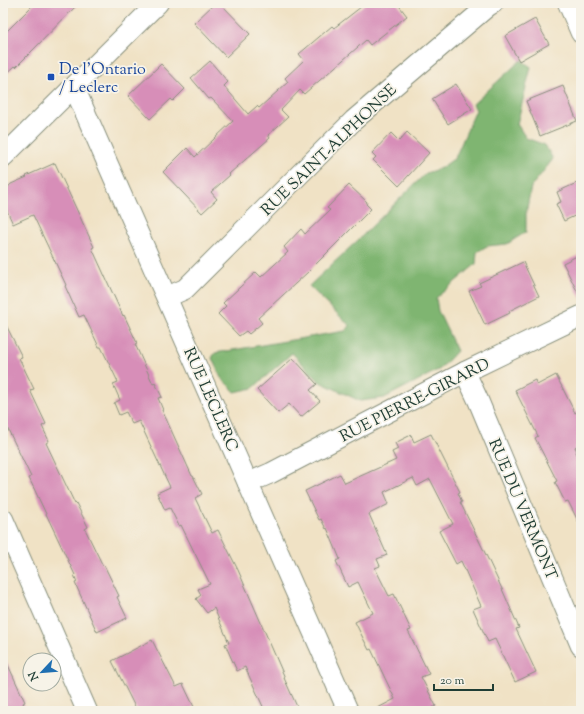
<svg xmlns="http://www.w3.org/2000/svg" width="584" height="714" font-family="'Sorts Mill Goudy',serif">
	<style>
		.forest { fill: #7fb571; stroke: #4f7952 }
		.building { fill: #d78eb8 }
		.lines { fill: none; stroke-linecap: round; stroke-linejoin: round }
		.minor-casing { stroke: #88907c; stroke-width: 22 }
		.minor { stroke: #fff; stroke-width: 20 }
		.transit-dot { fill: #1a4fb4; stroke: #f7f3e8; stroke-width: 1.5 }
		.labels { text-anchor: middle; stroke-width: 3.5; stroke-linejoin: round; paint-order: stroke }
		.transit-label { font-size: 16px; fill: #164399; stroke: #f7f3e8; text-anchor: start }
		.street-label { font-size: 16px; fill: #1f3d34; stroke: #f7f3e8 }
	</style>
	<rect width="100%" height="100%" fill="#f7f3e8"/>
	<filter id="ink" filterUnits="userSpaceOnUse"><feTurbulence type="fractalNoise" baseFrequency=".025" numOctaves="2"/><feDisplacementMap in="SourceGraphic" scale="8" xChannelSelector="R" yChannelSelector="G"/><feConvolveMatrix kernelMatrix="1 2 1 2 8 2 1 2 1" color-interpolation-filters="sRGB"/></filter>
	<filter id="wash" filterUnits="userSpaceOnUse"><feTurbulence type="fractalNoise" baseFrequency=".012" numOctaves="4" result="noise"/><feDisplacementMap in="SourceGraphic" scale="16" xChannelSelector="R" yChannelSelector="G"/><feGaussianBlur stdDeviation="0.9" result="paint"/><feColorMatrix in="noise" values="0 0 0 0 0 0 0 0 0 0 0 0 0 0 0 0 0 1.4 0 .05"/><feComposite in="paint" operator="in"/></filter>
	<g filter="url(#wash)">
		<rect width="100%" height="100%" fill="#f0e2c5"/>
		<path class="forest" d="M521,60L531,67L517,124L526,138L545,145L553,159L531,187L526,213V232L507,244L487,246L477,252L476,264L436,298L438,311L457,351L440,369L384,398L360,401L320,382L292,353L253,388L235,392L221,378L212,358L215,353L345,331L350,326L309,286L358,240L426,173L441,168L455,158L476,110L473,104Z"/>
		<g id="blocks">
			<g class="building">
				<path d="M35,3H79L31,52L16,67L15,66L3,77V35Z"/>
				<path d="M215,3H220L250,34L226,57L194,23Z"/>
				<path d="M366,3H397L407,16L370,45L366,40L304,94L300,90L281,110L288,117L268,135L270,138L229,174L230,175L211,192L217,199L202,213L163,172L187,148L195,157L233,121L211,98L209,99L191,78L210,61L228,82L224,86L248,114L257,106L259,108L288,82L285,78L304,60L299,54L332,26L334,28Z"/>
				<path d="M535,19L549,44L519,61L505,36Z"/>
				<path d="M161,64L185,89L173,101L171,99L150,119L128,96Z"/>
				<path d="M456,84L472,109L448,124L432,99Z"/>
				<path d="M563,86L577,121L540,136L526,101Z"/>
				<path d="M407,132L429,153L399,186L373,160L376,157L372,153L391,133L399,141Z"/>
				<path d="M55,163L94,247L92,248L123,316L124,315L137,343L135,344L153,384L155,383L162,397L158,398L163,410H162L192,476H193L202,494L195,498L212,533L218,530L238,570L285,678H284L299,711H265L245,667L237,671L225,644L229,643L214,608L207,613L196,599L201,595L198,589L210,584L181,525L179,526L170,508L165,510L157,493L170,487L139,421L132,424L126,412L119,415L114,403L120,400L113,384L118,382L101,347H99L84,315L79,317L65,286L66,285L33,215L13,224L3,202V193L11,184L27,177L26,176Z"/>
				<path d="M581,181V213L564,221L556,204L561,202L557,192Z"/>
				<path d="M349,185L367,202L366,204L371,209L308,272L258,318L262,323L249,334L246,331L239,336L218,314L226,306L223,303L256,272L261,277L288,252L284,247L301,229L305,234L330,210L327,208Z"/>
				<path d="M581,254V299L563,263Z"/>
				<path d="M523,262L539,296L509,311L510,313L485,325L469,291L481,286L479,283Z"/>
				<path d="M3,319L22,357L19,358L34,389L30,390L46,424L42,426L49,441L46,443L75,504L76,503L88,527L85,529L103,566L104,565L119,596L117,597L127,618L97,632L75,583L77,582L74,575H75L29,478L31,477L3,419Z"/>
				<path d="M293,358L317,384L310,390L320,401L301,417L289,404L278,413L257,390Z"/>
				<path d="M556,375L575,413L581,410V444L575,447L577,451L576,452L581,462V527L568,501L565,502L555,482L557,481L535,438L538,436L515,390L535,380L537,385Z"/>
				<path d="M431,434L460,492L458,493L462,502H460L487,557L502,589L519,628L516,629L536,672L515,682L495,639L488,642L473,609L481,606L461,561L456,564L439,531L453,524L430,479L417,486L413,478L384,492L389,504L369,514L387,555L377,559L380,566L375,568L389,596L394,594L411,630L408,631L429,674L421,677L436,706L426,711H372L395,699L371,649L369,650L355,622L373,613L358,582L348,587L336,561L340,559L327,528L326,529L321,519L319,520L305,491L340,474L345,483L396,460L392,452L398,449L395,443L411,435L414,442Z"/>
				<path d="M152,640L176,687L183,684L194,707L185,711H137L112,661Z"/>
				<path d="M3,654L25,702L23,703L27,711H3Z"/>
			</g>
		</g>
	</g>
	<g filter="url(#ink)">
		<use href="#blocks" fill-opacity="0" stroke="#88907c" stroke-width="1"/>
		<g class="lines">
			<g class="minor-casing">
				<g id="minor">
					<path d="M568,3L581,33"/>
					<path d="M74,87L348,711"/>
					<path d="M3,157L158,3"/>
					<path d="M167,297L185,289L354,120L488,6L493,3"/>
					<path d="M465,372L478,400L581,646"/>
					<path d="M248,483L271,473L465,372L581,316"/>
					<path d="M3,519L87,711"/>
				</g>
			</g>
			<use href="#minor" class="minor"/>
		</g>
	</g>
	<rect class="transit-dot" x="47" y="73" width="8" height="8" rx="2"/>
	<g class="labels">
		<g class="transit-label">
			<text x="59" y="74">De l'Ontario<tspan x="59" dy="18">/ Leclerc</tspan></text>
		</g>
		<g class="street-label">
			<text transform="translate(328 149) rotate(-44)" y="6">RUE SAINT-ALPHONSE</text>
			<text transform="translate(212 399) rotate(66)" y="6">RUE LECLERC</text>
			<text transform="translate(414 399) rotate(-27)" y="6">RUE PIERRE-GIRARD</text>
			<text transform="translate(524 509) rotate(67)" y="6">RUE DU VERMONT</text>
		</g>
	</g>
	<rect width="584" height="714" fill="none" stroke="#f7f3e8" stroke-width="16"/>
	<g transform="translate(42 672) rotate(244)"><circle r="19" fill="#f7f3e8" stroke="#a1aaa0"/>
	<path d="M0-3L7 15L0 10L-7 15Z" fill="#1f6fb2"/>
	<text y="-6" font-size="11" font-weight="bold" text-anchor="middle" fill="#1f3d34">N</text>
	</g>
	<path d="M434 684v6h59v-6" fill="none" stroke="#1f3d34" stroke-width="2"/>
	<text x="440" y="684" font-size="12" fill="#1f3d34" stroke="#f7f3e8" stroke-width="3" paint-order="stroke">20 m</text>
</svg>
